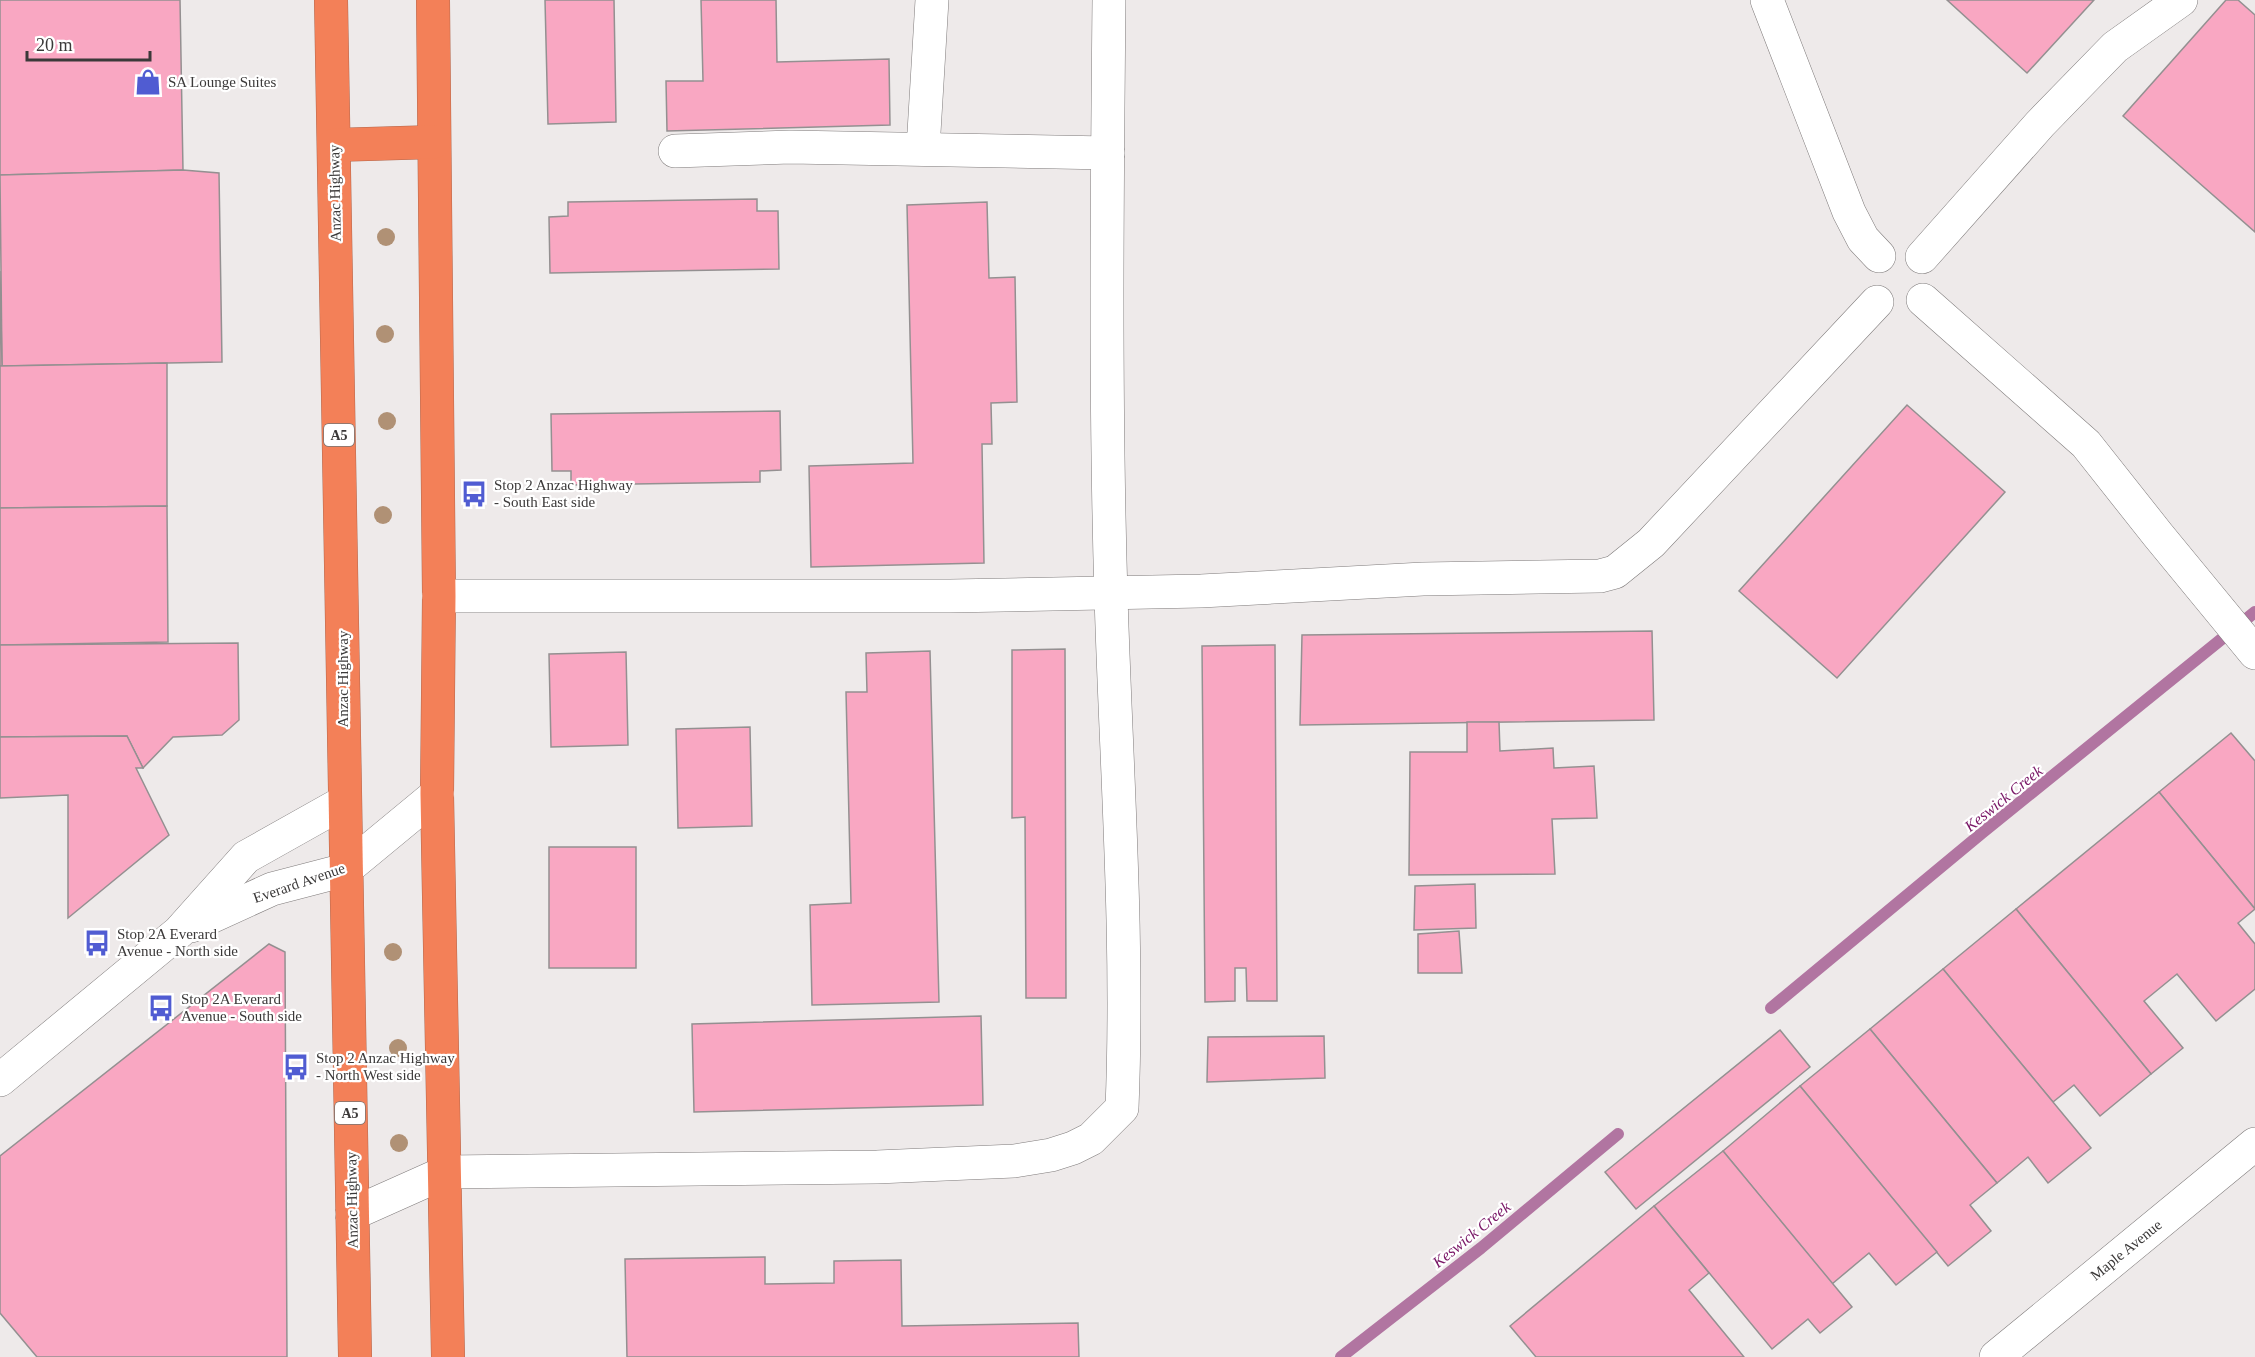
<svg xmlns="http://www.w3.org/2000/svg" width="2255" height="1357" font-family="Georgia,serif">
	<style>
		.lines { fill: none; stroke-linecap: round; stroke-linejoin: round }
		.stream { stroke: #b175a1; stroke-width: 12 }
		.building { fill: #f9a7c2; stroke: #949091; stroke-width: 1.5 }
		.minor-casing { stroke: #7f7b7b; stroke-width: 34 }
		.highway-casing { stroke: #b3674d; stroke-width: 34 }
		.minor { stroke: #fff; stroke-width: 33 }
		.highway { stroke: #f38058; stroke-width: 33 }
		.tree { fill: #b09175 }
		.labels { text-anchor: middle; stroke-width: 4.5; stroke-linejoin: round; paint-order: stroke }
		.shield { fill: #fff; stroke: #767474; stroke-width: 1.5 }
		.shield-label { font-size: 14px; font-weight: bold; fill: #3b3939 }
		.poi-label { font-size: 15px; fill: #3b3939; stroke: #fff; text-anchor: start }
		.street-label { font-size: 15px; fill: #3b3939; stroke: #fff }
		.water-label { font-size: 16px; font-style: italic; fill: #791666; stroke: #fff }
	</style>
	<rect width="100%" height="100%" fill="#eeeaea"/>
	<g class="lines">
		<g class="stream">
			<path d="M1771,1008L1982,833L2255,612"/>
			<path d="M1341,1357L1481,1248L1618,1134"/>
		</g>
	</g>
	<g class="building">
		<path d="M0,0H180L183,170L0,175Z"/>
		<path d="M545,0H614L616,122L548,124Z"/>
		<path d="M701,0H776L777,62L889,59L890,125L667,131L666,81H703Z"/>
		<path d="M1947,0H2094L2027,73Z"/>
		<path d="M2226,0H2238L2255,15V232L2123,116Z"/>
		<path d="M183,170L219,173L222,362L2,366L0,175Z"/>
		<path d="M757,199V211H778L779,269L550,273L549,217L568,216V202Z"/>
		<path d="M987,202L989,278L1015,277L1017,402L991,403L992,444H982L984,563L811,567L809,466L913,463L907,205Z"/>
		<path d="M0,271L2,366H0Z"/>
		<path d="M167,363V506L0,508V366Z"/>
		<path d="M1907,405L2005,492L1837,678L1739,591Z"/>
		<path d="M780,411L781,470L760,471V482L571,485V471H552L551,414Z"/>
		<path d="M167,506L168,642L0,645V508Z"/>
		<path d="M1652,631L1654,720L1300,725L1302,635Z"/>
		<path d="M238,643L239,720L222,735L173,737L143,768L127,736L0,737V645Z"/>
		<path d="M1275,645L1277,1001H1247L1246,968H1235V1001L1205,1002L1202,646Z"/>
		<path d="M1065,649L1066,998H1026L1025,817L1012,818V650Z"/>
		<path d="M930,651L939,1002L812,1005L810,905L851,903L846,692H867L866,653Z"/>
		<path d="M626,652L628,745L551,747L549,654Z"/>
		<path d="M1467,722H1499L1500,751L1553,748L1554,768L1594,766L1597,818L1552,819L1555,874L1409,875L1410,752H1467Z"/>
		<path d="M750,727L752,826L678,828L676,729Z"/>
		<path d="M2231,733L2255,761V909L2159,792Z"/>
		<path d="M127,736L143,768H136L169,835L68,918V795L0,798V737Z"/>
		<path d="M2159,792L2255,909L2238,923L2255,944V989L2216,1021L2177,974L2144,1001L2183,1048L2151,1074L2016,909Z"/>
		<rect x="549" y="847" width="87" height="121"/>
		<path d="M1475,884L1476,928L1414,930L1415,886Z"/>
		<path d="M2016,909L2151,1074L2100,1116L2074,1085L2053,1102L1943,969Z"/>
		<path d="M1459,931L1462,973H1418V934Z"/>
		<path d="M269,944L285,952L287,1357H37L0,1313V1156Z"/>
		<path d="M1943,969L2091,1148L2048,1183L2028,1157L1997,1183L1870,1029Z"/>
		<path d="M981,1016L983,1105L694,1112L692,1024Z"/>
		<path d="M1870,1029L1997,1183L1970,1205L1991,1231L1948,1266L1800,1086Z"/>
		<path d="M1780,1030L1810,1067L1636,1209L1605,1172Z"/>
		<path d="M1324,1036L1325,1078L1207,1082L1208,1037Z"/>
		<path d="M1800,1086L1937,1252L1896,1285L1869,1253L1832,1284L1723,1151Z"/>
		<path d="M1723,1151L1852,1307L1820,1333L1808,1319L1772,1349L1654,1206Z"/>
		<path d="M1654,1206L1709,1273L1689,1290L1744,1357H1536L1510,1326Z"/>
		<path d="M765,1257V1284L834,1283V1261L901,1260L902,1326L1078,1323L1079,1357H627L625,1259Z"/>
	</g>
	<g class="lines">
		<g class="minor-casing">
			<g id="minor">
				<path d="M1767,0L1849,212L1863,239L1879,256"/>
				<path d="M923,149L932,0"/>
				<path d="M675,151L790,147L1108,153"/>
				<path d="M1922,257L2040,124L2115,47L2181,0"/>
				<path d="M1923,300L2086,444L2158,535L2255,653"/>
				<path d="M439,596H950L1201,591L1423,579L1600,576L1615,572L1651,543L1877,302"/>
				<path d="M191,926L272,889L345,870L437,794"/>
				<path d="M0,1080L179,932L246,857L344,802"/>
				<path d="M352,1214L446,1172L877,1167L1014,1161L1051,1155L1073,1148L1091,1139L1122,1108C1129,937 1116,766 1111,596C1105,397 1107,199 1109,0"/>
				<path d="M1996,1357L2255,1144"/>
			</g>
		</g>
		<g class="highway-casing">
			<g id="highway">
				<path d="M331,0L355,1357"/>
				<path d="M433,0L439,596L437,794L448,1357"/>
				<path d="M334,145L434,142"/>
			</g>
		</g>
		<use href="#minor" class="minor"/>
		<use href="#highway" class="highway"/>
	</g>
	<g class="tree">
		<circle cx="386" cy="237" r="9"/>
		<circle cx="385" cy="334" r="9"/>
		<circle cx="387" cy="421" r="9"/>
		<circle cx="383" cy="515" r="9"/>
		<circle cx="393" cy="952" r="9"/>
		<circle cx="398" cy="1048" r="9"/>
		<circle cx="399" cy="1143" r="9"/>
	</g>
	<defs>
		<g id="shop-bare" transform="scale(2.07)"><path d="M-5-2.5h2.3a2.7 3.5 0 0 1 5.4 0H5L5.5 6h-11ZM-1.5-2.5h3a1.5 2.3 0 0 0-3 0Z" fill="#505cd2" stroke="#fff" stroke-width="2.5" paint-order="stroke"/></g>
		<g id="bus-bare" transform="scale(2.07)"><path d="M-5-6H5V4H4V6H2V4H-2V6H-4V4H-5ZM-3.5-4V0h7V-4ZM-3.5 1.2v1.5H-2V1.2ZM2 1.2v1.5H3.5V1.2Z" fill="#505cd2" stroke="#fff" stroke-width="2.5" paint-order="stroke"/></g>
	</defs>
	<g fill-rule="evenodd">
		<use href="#shop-bare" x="148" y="82"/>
		<use href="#bus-bare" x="474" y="494"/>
		<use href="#bus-bare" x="97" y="943"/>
		<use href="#bus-bare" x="161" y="1008"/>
		<use href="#bus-bare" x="296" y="1067"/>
	</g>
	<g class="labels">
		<g class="shield">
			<rect x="324" y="424" width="30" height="22" rx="4.5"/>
			<rect x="335" y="1102" width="30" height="22" rx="4.5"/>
		</g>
		<g class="shield-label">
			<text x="339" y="440">A5</text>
			<text x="350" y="1118">A5</text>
		</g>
		<g class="poi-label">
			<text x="168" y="87">SA Lounge Suites</text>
			<text x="494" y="490">Stop 2 Anzac Highway<tspan x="494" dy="17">- South East side</tspan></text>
			<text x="117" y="939">Stop 2A Everard<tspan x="117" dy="17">Avenue - North side</tspan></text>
			<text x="181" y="1004">Stop 2A Everard<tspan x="181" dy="17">Avenue - South side</tspan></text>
			<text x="316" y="1063">Stop 2 Anzac Highway<tspan x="316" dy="17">- North West side</tspan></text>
		</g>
		<g class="street-label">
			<text transform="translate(335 193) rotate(-91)" y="5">Anzac Highway</text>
			<text transform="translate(343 679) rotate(-90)" y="5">Anzac Highway</text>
			<text transform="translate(299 883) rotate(-19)" y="5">Everard Avenue</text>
			<text transform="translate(352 1200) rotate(-91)" y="5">Anzac Highway</text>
			<text transform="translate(2126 1250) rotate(-39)" y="5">Maple Avenue</text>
		</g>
		<g class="water-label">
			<text transform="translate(2003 798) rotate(-39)" y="6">Keswick Creek</text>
			<text transform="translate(1471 1234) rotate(-39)" y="6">Keswick Creek</text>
		</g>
	</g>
	<path d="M27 51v9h123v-9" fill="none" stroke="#3b3939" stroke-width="3"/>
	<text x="36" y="51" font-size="18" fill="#3b3939" stroke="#ffffff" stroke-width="4.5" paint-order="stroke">20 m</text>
</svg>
